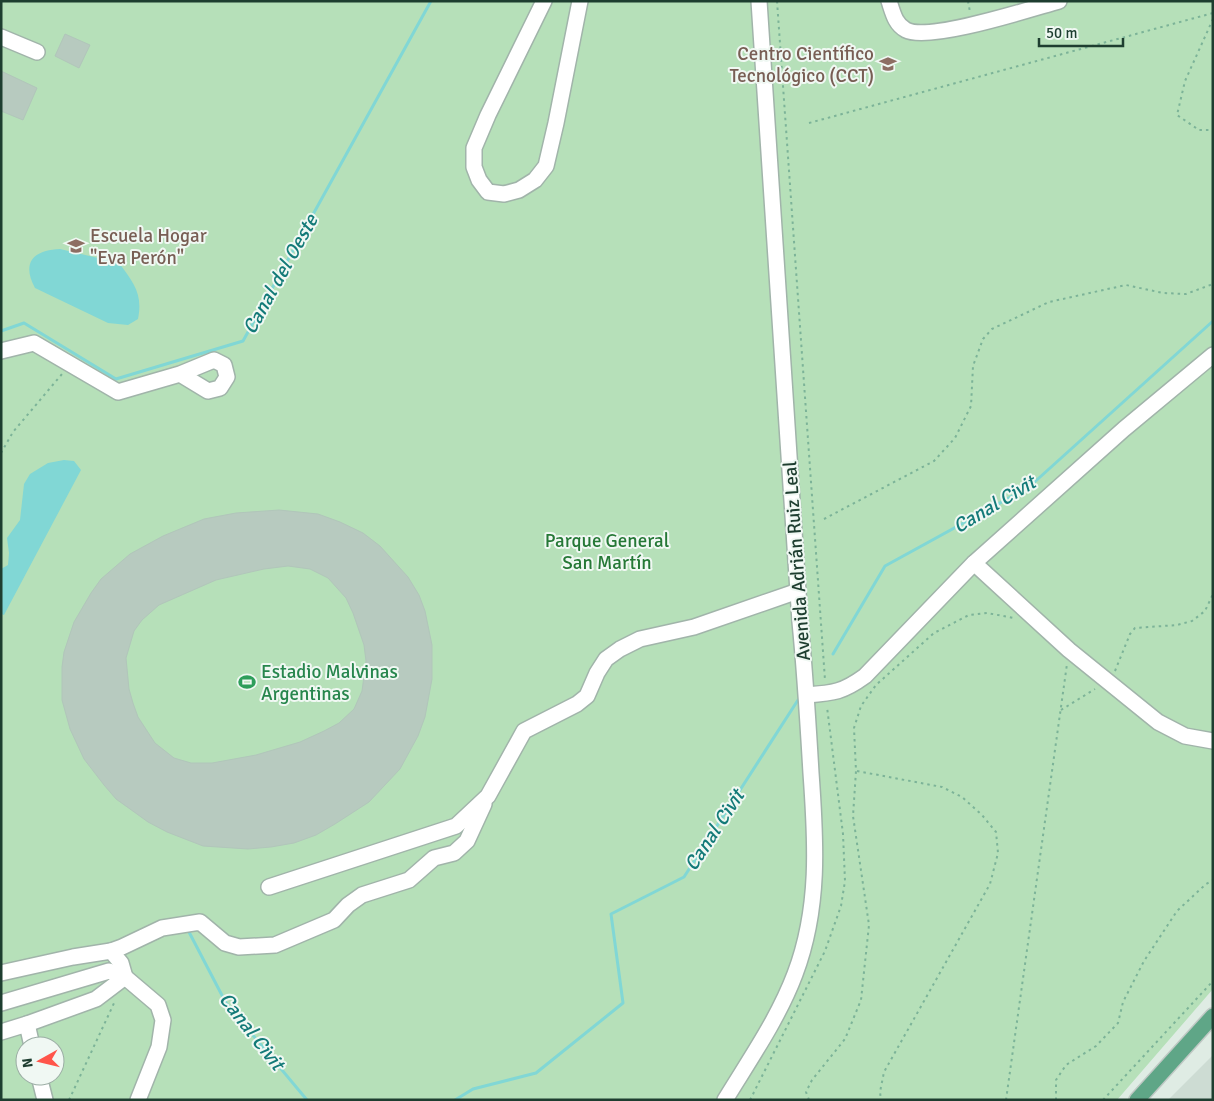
<svg xmlns="http://www.w3.org/2000/svg" width="1214" height="1101" font-family="Signika,sans-serif">
	<style>
		.built { fill: #cddcd3 }
		.green { fill: #b6e0b9; fill-rule: evenodd }
		.water { fill: #81d7d5 }
		.lines { fill: none; stroke-linecap: round; stroke-linejoin: round }
		.stream { stroke: #81d7d5; stroke-width: 3 }
		.building { fill: #b7cabf; stroke: #b1c6ba; fill-rule: evenodd }
		.minor-casing { stroke: #a1b4aa; stroke-width: 18 }
		.major-casing { stroke: #c0c9c5; stroke-width: 18 }
		.path { stroke: #7cb398; stroke-width: 2; stroke-dasharray: 2.5 4; stroke-linecap: butt }
		.minor { stroke: #fff; stroke-width: 15 }
		.major { stroke: #5fa687; stroke-width: 15 }
		.labels { text-anchor: middle; stroke-width: 4; stroke-linejoin: round; paint-order: stroke }
		.education-label { font-size: 19px; fill: #785e54; stroke: #f0f8f3; text-anchor: end }
		.park-label { font-size: 19px; fill: #257836; stroke: #f0f8f3 }
		.street-label { font-size: 19px; fill: #1e3e30; stroke: #f0f8f3 }
		.leisure-label { font-size: 19px; fill: #27864d; stroke: #f0f8f3; text-anchor: start }
		.water-label { font-size: 20px; font-style: italic; fill: #137a78; stroke: #f0f8f3 }
	</style>
	<rect width="100%" height="100%" fill="#dfece4"/>
	<path class="built" d="M1213,1055V1100H1168Z"/>
	<path class="green" d="M1,1H1213V989L1117,1100H1ZM25,1046H55V1076H25Z"/>
	<g class="water">
		<path d="M60,249L119,263C134,283 143,294 138,319L128,325L108,323L35,288C21,262 34,250 60,249Z"/>
		<path d="M64,460L74,461L81,470L4,615L1,614V569L8,565L9,553L7,538L20,520L24,484L30,474L48,463Z"/>
	</g>
	<g class="lines">
		<g class="stream">
			<path d="M1,331L24,323L116,379L243,341L431,1"/>
			<path d="M833,654L885,566L1029,487L1213,321"/>
			<path d="M189,932L226,1003L307,1100"/>
			<path d="M455,1100L473,1089L536,1073L623,1003L611,914L684,877L798,700"/>
		</g>
	</g>
	<g class="building">
		<path d="M65,34L90,45L79,68L55,56Z"/>
		<path d="M1,71L37,88L23,120L1,111Z"/>
		<path d="M279,510L318,514L340,522L363,533L380,546L408,577L419,595L425,611L432,645V679L425,717L418,736L400,769L369,802L335,824L316,835L294,843L271,847L248,849L203,846L167,832L148,822L130,809L116,799L104,785L84,759L70,729L62,700V667L64,652L74,622L91,593L101,579L130,554L163,536L204,519L236,513ZM288,566L310,569L328,578L346,598L353,613L364,645L366,661L362,691L354,709L339,723L324,731L300,742L256,755L212,763H191L174,758L155,743L138,717L133,703L129,689L126,658L134,631L142,620L159,605L216,580L264,569Z"/>
	</g>
	<g class="lines">
		<g class="minor-casing">
			<g id="minor">
				<path d="M544,1L488,115L474,148V167L479,180L488,192L504,194L519,190L535,180L546,166L556,123L580,1"/>
				<path d="M889,1C893,13 895,24 906,30C929,42 1030,9 1059,1"/>
				<path d="M1,37L37,52"/>
				<path d="M1,351L34,343L118,392L180,374L214,360L224,365L227,377L220,388L208,391L180,374"/>
				<path d="M974,563L1069,650L1158,722L1185,736L1213,741"/>
				<path d="M807,695C834,693 843,692 865,676L974,563L1124,429L1213,355"/>
				<path d="M269,887L456,826L488,796L524,731L577,704L587,696L597,673L606,659L620,649L640,639L694,627L798,591"/>
				<path d="M111,951L122,947L162,928L200,922L225,943L239,947L275,945L334,920L348,905L362,895L409,880L434,858L454,853L467,841L484,804"/>
				<path d="M1,973L73,957L111,951L121,963L125,977L96,999L27,1024"/>
				<path d="M1,1003L109,971L125,977L158,1005L163,1020L159,1047L138,1100"/>
				<path d="M1,1032L27,1024L32,1046"/>
				<path d="M39,1076L45,1100"/>
				<path d="M725,1100C750,1059 778,1019 795,974C820,908 816,842 811,773C808,722 805,672 800,622L759,1"/>
			</g>
		</g>
		<g class="major-casing">
			<path id="major" d="M1137,1100L1213,1016"/>
		</g>
		<g class="path">
			<path d="M777,1L825,680"/>
			<path d="M968,1L970,12"/>
			<path d="M1213,19L1185,81L1177,115L1199,130H1213"/>
			<path d="M809,123L1213,13"/>
			<path d="M1,453L13,432L62,374"/>
			<path d="M824,519L934,461L955,438L971,406L973,366L983,339L992,329L1049,302L1126,285L1163,293L1186,294L1213,284"/>
			<path d="M1115,671L1130,634L1135,628L1177,625L1192,621L1205,611L1213,594"/>
			<path d="M1061,710L1095,689"/>
			<path d="M857,771L942,787L962,797L982,815L996,832L998,853L990,884L884,1072L880,1092L881,1100"/>
			<path d="M69,1100L115,1001"/>
			<path d="M750,1100L825,951L841,906L845,881L843,834L827,707"/>
			<path d="M809,1100L806,1092L812,1080L845,1039L861,1000L869,925L853,816L856,771L854,728L861,706L876,685L934,633L969,615L987,613L1014,618"/>
			<path d="M1006,1100L1067,664"/>
			<path d="M1056,1100V1080L1066,1065L1096,1046L1118,1023L1123,1002L1144,961L1177,911L1206,884L1213,880"/>
			<path d="M1103,1100L1213,981"/>
		</g>
		<use href="#minor" class="minor"/>
		<use href="#major" class="major"/>
	</g>
	<defs>
		<g id="university-bare" transform="scale(1.35)"><path d="M0-5L7-2L0 1L-7-2ZM-4 1L0 2.5L4 1V4Q0 6-4 4Z" fill="#8d6e63" stroke="#f0f8f3" stroke-width="2.5" paint-order="stroke"/></g>
		<g id="school-bare" transform="scale(1.35)"><path d="M0-5L7-2L0 1L-7-2ZM-4 1L0 2.5L4 1V4Q0 6-4 4Z" fill="#8d6e63" stroke="#f0f8f3" stroke-width="2.5" paint-order="stroke"/></g>
		<g id="stadium-bare" transform="scale(1.35)"><path d="M0-5a6.5 5 0 1 0 0 10a6.5 5 0 1 0 0-10ZM-3.5-1.8h7v3.6h-7Z" fill="#2e9e5b" stroke="#f0f8f3" stroke-width="2.5" paint-order="stroke"/></g>
	</defs>
	<g fill-rule="evenodd">
		<use href="#university-bare" x="888" y="64"/>
		<use href="#school-bare" x="76" y="246"/>
		<use href="#stadium-bare" x="247" y="682"/>
	</g>
	<g class="labels">
		<g class="education-label">
			<text x="874" y="60">Centro Científico<tspan x="874" dy="22">Tecnológico (CCT)</tspan></text>
			<text x="90" y="242" text-anchor="start">Escuela Hogar<tspan x="90" dy="22">"Eva Perón"</tspan></text>
		</g>
		<g class="park-label">
			<text x="607" y="547">Parque General<tspan x="607" dy="22">San Martín</tspan></text>
		</g>
		<g class="street-label">
			<text transform="translate(796 561) rotate(-94)" y="7">Avenida Adrián Ruiz Leal</text>
		</g>
		<g class="leisure-label">
			<text x="261" y="678">Estadio Malvinas<tspan x="261" dy="22">Argentinas</tspan></text>
		</g>
		<g class="water-label">
			<text transform="translate(280 274) rotate(-61)" y="7">Canal del Oeste</text>
			<text transform="translate(994 504) rotate(-31)" y="7">Canal Civit</text>
			<text transform="translate(714 830) rotate(-57)" y="7">Canal Civit</text>
			<text transform="translate(252 1031) rotate(52)" y="7">Canal Civit</text>
		</g>
	</g>
	<rect width="1214" height="1101" fill="none" stroke="#1e3e30" stroke-width="5"/>
	<g transform="translate(40 1061) rotate(262)"><circle r="24" fill="#f0f8f3" stroke="#9caea5"/>
	<path d="M0-4L9 19L0 12L-9 19Z" fill="#ff554a"/>
	<text y="-8" font-size="14" font-weight="bold" text-anchor="middle" fill="#1e3e30">N</text>
	</g>
	<path d="M1039 38v8h84v-8" fill="none" stroke="#1e3e30" stroke-width="2.5"/>
	<text x="1046" y="38" font-size="15" fill="#1e3e30" stroke="#f0f8f3" stroke-width="4" paint-order="stroke">50 m</text>
</svg>
